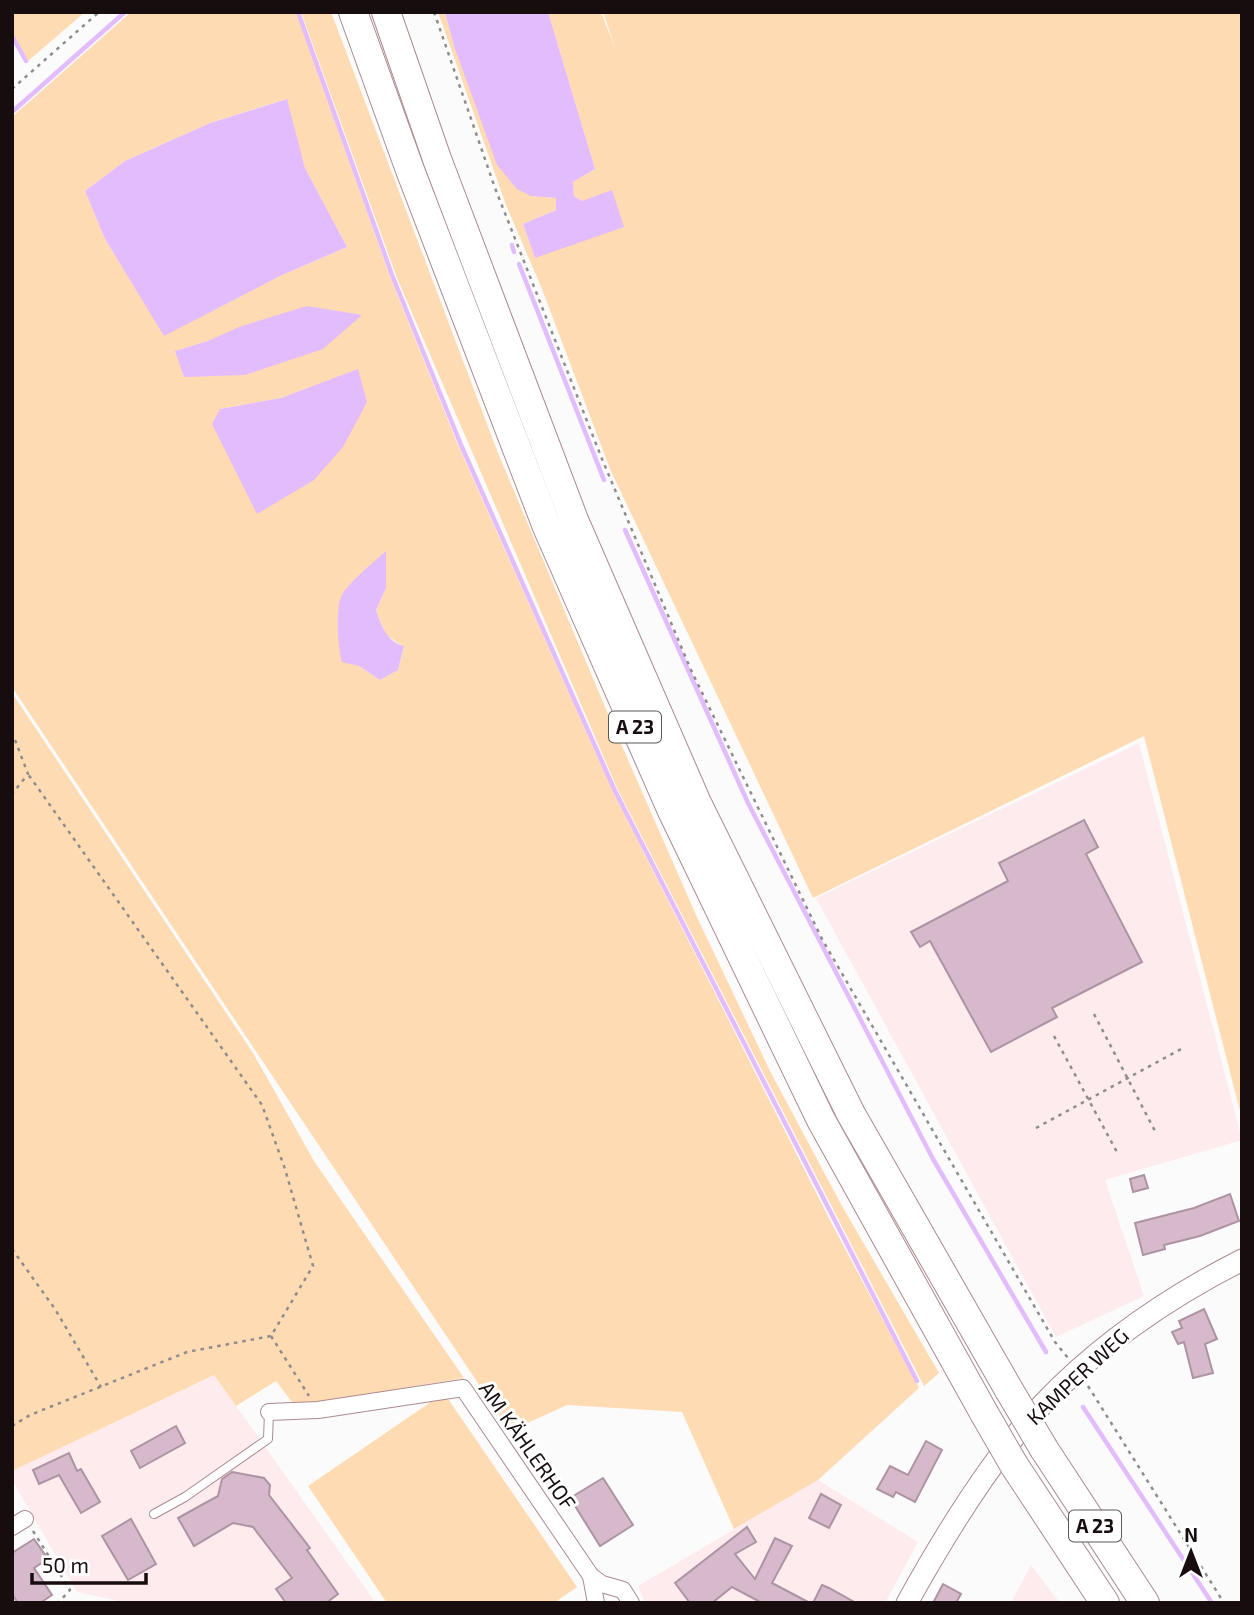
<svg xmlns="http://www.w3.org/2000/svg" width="1254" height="1615" font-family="'Exo 2',sans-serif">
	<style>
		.built { fill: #fdebed }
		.green { fill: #fedbb2; fill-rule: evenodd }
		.water { fill: #e3bcfd }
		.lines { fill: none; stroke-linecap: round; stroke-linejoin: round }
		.stream { stroke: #e3bcfd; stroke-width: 4.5 }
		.building { fill: #d6bacb; stroke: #ae93a3; stroke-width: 2 }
		.lane-casing { stroke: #ab8b8e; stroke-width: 10 }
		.street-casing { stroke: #ab8b8e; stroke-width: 18 }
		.secondary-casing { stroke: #ab8b8e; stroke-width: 23 }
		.highway-casing { stroke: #ab8b8e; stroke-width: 30 }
		.path { stroke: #918c8c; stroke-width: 2.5; stroke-dasharray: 3.5 5; stroke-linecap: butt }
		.lane { stroke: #fff; stroke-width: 8 }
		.street { stroke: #fff; stroke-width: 16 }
		.secondary { stroke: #fff; stroke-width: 21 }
		.highway { stroke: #fff; stroke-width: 28 }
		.highway-bridge-casing { stroke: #ab8b8e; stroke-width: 30; stroke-linecap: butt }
		.highway-bridge { stroke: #fff; stroke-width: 28 }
		.labels { text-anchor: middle; stroke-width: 6; stroke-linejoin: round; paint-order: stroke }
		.shield { fill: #fff; stroke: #5d5656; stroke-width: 2 }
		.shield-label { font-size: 19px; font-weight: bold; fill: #180d0e }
		.street-label { font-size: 21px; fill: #180d0e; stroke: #fff }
	</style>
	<rect width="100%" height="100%" fill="#fbfbfb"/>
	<g class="built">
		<path d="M1139,743L1242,1140L1105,1180L1144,1296L1056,1337L816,898Z"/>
		<path d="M214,1375L376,1603H129L77,1592L12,1480V1471Z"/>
		<path d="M818,1480L918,1542L885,1603H645L638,1586Z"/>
		<path d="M1031,1565L1060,1603H1011Z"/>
	</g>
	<g class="green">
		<path d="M12,12H85L28,61L12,34Z"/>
		<path d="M131,12H296L389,274L458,445L613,792L833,1226L919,1388L818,1480L734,1529L682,1412L567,1405L510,1431L12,687V117ZM286,99L305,168L347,247L280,276L164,335L105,239L85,191L125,161L210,123ZM208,341L184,377L176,351ZM358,370L366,402L220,409L281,398ZM386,552V588L376,610L386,635L404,647L398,670L380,680L359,666Z"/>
		<path d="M301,12H331L498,453L611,721L696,915L770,1071L842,1206L939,1373L924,1386L618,790L397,278Z"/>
		<path d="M438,12H445L454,46L531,196L556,198V210L523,224L535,258L582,201L574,196L573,182L595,169L548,12H601L616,50L603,12H1242V1119L1144,736L813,898L610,469L542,289L506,205Z"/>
		<path d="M12,693L253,1053L314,1161L464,1378L295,1406L276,1381L236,1406L214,1375L12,1471Z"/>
		<path d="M444,1393L577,1587L554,1603H387L308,1486Z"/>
	</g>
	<g class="water">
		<path d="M445,12H548L595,169L573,182L574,196L582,201L612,190L624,227L535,258L523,224L556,210V198L531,196L517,189L497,165L454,46Z"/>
		<path d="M287,99L305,168L347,247L280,276L164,336L105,239L85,191L125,161L210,123Z"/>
		<path d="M307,306L362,315L323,349L245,375L184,377L175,351L208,341L239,327Z"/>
		<path d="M358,369L367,402L343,447L314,480L257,514L212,424L220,409L281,398Z"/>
		<path d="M386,551V588L376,610C382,626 386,641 404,646L398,670L380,680L359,666L342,662C338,649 335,607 342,595C351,580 373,563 386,551Z"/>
	</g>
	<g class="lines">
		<g class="stream">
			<path d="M298,12L392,275L461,445L615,791L917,1381"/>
			<path d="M12,36L26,61"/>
			<path d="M12,112L125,12"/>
			<path d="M512,245L514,252"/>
			<path d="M519,264L604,480"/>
			<path d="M625,530L748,803L933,1159L1046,1352"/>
			<path d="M1083,1407L1212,1603"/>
		</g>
	</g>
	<g class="building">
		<path d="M1084,820L1098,847L1086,854L1142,962L1052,1008L1057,1017L991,1052L930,941L920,947L911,932L1008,881L999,863Z"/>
		<path d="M1144,1175L1148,1188L1133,1192L1130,1179Z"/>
		<path d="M1230,1194L1239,1221L1200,1236L1164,1245L1165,1249L1143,1255L1135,1223L1194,1208Z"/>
		<path d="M1204,1309L1217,1339L1205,1344L1213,1373L1193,1378L1184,1342L1178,1344L1172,1332L1182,1328L1179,1321Z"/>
		<path d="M176,1426L185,1443L140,1468L131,1451Z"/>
		<path d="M926,1441L942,1450L915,1502L896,1492L893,1497L877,1489L890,1466L908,1475Z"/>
		<path d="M69,1453L77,1471L81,1469L100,1502L81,1513L59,1475L39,1484L33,1470Z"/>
		<path d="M232,1472L264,1478L270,1485L269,1495L310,1548L307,1550L338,1594L326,1603H286L276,1589L292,1578L253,1527L233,1523L194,1546L178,1518L218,1496L222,1479Z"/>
		<path d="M603,1478L633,1525L600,1546L570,1498Z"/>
		<path d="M821,1494L841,1505L829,1528L809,1518Z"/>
		<path d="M131,1519L156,1564L128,1580L102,1536Z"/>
		<path d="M747,1527L756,1542L735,1554L755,1579L775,1538L792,1546L772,1583L810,1603H762L732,1587L712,1603H690L675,1583Z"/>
		<path d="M34,1539L48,1559L34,1568L52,1595L40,1603H18L12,1594V1553Z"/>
		<path d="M943,1584L961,1594L956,1603H933Z"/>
		<path d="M822,1585L829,1588L856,1603H813Z"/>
	</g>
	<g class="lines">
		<g class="lane-casing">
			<path id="lane" d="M154,1514L185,1497L268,1439L269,1412"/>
		</g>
		<g class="street-casing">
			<g id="street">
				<path d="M269,1412L318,1410L463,1388L591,1576L602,1584L623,1590L631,1603"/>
				<path d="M12,1527L25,1519"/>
				<path d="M591,1576L596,1603"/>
			</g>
		</g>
		<g class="secondary-casing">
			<path id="secondary" d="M907,1603C943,1538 991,1458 1043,1404C1099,1345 1169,1297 1242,1260"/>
		</g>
		<g class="highway-casing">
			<g id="highway">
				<path d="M353,12L410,170L547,527L672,811L821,1120L984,1413"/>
				<path d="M386,12L437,159L574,520L697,803L851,1114L1009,1390"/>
				<path d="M1044,1449L1145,1603"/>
				<path d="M1014,1465L1105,1603"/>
			</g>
		</g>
		<g class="path">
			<path d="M434,12L495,188L602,459L691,670L822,939L1055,1342L1068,1358"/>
			<path d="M12,89L99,12"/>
			<path d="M12,732L28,774L12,794"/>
			<path d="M1094,1014L1156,1133"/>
			<path d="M1054,1036L1118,1154"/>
			<path d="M1036,1128L1183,1048"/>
			<path d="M12,1249L55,1309L101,1387"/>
			<path d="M271,1336L309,1396"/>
			<path d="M1088,1386L1224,1603"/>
			<path d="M12,1426L30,1415L187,1352L271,1336L313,1266L285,1169L262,1105L28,774"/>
			<path d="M33,1531L70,1590L58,1603"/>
		</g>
		<use href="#lane" class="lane"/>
		<use href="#street" class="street"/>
		<use href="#secondary" class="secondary"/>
		<use href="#highway" class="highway"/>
		<g class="highway-bridge-casing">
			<g id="highway-bridge">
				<path d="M1009,1390L1044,1449"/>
				<path d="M984,1413L1014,1465"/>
			</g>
		</g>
		<use href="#highway-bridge" class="highway-bridge"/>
	</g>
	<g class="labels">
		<g class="shield">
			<rect x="609" y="711.5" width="52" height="31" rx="5"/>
			<rect x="1069" y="1510.5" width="52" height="31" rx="5"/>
		</g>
		<g class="shield-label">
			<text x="635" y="734">A 23</text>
			<text x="1095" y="1533">A 23</text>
		</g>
		<g class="street-label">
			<text transform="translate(1078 1377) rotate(-43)" y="7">KAMPER WEG</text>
			<text transform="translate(527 1446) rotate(55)" y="7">AM KÄHLERHOF</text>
		</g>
	</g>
	<rect width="1254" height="1615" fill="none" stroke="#180d0e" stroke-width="28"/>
	<g transform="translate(1191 1552)" stroke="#ffffff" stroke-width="5" paint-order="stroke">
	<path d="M0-5L12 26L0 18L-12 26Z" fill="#180d0e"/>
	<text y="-10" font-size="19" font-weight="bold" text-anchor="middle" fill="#180d0e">N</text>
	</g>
	<path d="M32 1573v10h114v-10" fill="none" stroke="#180d0e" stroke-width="3.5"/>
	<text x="42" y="1573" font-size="21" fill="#180d0e" stroke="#ffffff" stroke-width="5" paint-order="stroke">50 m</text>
</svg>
